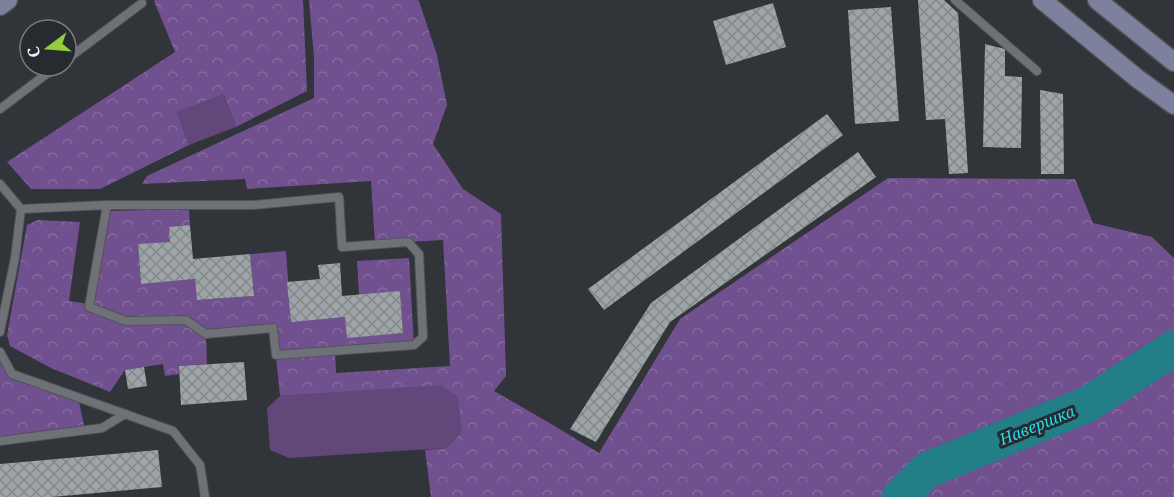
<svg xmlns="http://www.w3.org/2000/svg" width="1174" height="497" font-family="'Noto Serif',serif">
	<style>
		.forest { fill: url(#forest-crowns) }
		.pitch { fill: #62487a }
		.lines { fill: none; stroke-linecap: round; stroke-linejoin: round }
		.river { stroke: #227e87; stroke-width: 36 }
		.building { fill: url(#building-cross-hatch) }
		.lane-casing { stroke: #505356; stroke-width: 10 }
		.secondary-casing { stroke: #505356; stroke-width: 21 }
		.lane { stroke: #6e7276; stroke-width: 8 }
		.secondary { stroke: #7d819d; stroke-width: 18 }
		.labels { text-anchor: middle; stroke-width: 6; stroke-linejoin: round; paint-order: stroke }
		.water-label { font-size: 16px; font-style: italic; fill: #24daec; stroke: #272a2e }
	</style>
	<defs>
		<pattern id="forest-crowns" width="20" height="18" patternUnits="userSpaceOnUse" patternTransform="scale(1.5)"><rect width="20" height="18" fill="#70508f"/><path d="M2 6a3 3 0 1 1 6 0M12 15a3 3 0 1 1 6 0" fill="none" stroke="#856a9f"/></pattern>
		<pattern id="building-cross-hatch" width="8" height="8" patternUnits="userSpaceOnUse" patternTransform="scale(1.5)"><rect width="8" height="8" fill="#9da3a6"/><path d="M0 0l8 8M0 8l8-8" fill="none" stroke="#83888a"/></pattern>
	</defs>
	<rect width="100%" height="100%" fill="#313438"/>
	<g class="forest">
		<path d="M155,0H303L307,91L236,127L224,95L177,112L189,145L100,189H31L7,162L175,52L154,1Z"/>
		<path d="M309,0H417L419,1L437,55L447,105L433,144L463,189L501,214L506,376L494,391L548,422L599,453L680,319L888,178L1075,179L1093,223L1152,237L1174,258V497H431L425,450L447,448L441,386L280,396L273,328L206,334L207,364L179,366V374L165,376L163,364L125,370L110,392L51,368L10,346L7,335L27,225L38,220L80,222L69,301L89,304L106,211L189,209L190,225L170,242L138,245L141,284L195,279L198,300L254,296L250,254L286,251L291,321L345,317L403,333L400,292L359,295L357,261L409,258L414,345L335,351L336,373L450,366L443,240L375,244L371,181L247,189L245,179L142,184L147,176L314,98V58Z"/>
		<path d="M0,352L12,374L78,397L85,430L0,441Z"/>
	</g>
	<g class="pitch">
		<path d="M224,94L236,127L189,145L176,112Z"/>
		<path d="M441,385L458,397L462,432L447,448L289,458L270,450L267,408L280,396Z"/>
	</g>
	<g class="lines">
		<path class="river" d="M900,497L927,470L1088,404L1174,348"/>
	</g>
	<g class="building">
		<path d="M918,0H944L958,13L968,173L949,174L945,119L926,120Z"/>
		<path d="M773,3L786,47L726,65L713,21Z"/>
		<path d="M891,7L899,121L855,124L848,10Z"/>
		<path d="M985,44L1005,49V76L1022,77L1021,148L983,147Z"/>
		<path d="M1040,90L1063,94L1064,174H1041Z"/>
		<path d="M827,114L843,135L604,310L588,289Z"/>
		<path d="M858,152L876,177L670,322L596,442L570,429L651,303Z"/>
		<path d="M190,225L193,259L250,254L254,296L197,300L195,279L141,284L138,244L170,242L169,227Z"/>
		<path d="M340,263L342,296L400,291L403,333L347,338L345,317L291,322L287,282L320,279L318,265Z"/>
		<path d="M244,362L247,400L181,405L179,366Z"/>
		<path d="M144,367L147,386L128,389L125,370Z"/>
		<path d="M158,450L162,487L52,497H0V464Z"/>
	</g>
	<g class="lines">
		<g class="lane-casing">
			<g id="lane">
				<path d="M955,0L1037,71"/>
				<path d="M66,60L142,3"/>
				<path d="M0,109L57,66"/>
				<path d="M0,184L21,209L15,258L0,332"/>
				<path d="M21,209L107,205H253L339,197L342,247L408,242L419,254L423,337L414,345L276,355L273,328L206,334L186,320L126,321L89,307L107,205"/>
				<path d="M0,352L12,374L173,431L200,465L205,497"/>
				<path d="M0,441L102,428L125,414"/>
			</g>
		</g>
		<g class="secondary-casing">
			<g id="secondary">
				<path d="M1042,0L1138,79L1174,105"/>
				<path d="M1097,0L1174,62"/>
				<path d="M0,6L8,0"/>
			</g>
		</g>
		<use href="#lane" class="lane"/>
		<use href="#secondary" class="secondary"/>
	</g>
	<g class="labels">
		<g class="water-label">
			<text transform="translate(1037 425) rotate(-22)" y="6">Навершка</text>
		</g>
	</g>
	<g transform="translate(48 48) rotate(254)"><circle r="28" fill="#272a2e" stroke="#77797c" stroke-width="1.5"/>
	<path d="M0-4.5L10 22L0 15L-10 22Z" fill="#92cd3e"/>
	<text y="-9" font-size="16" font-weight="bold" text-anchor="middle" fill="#eef0f2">С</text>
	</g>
</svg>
